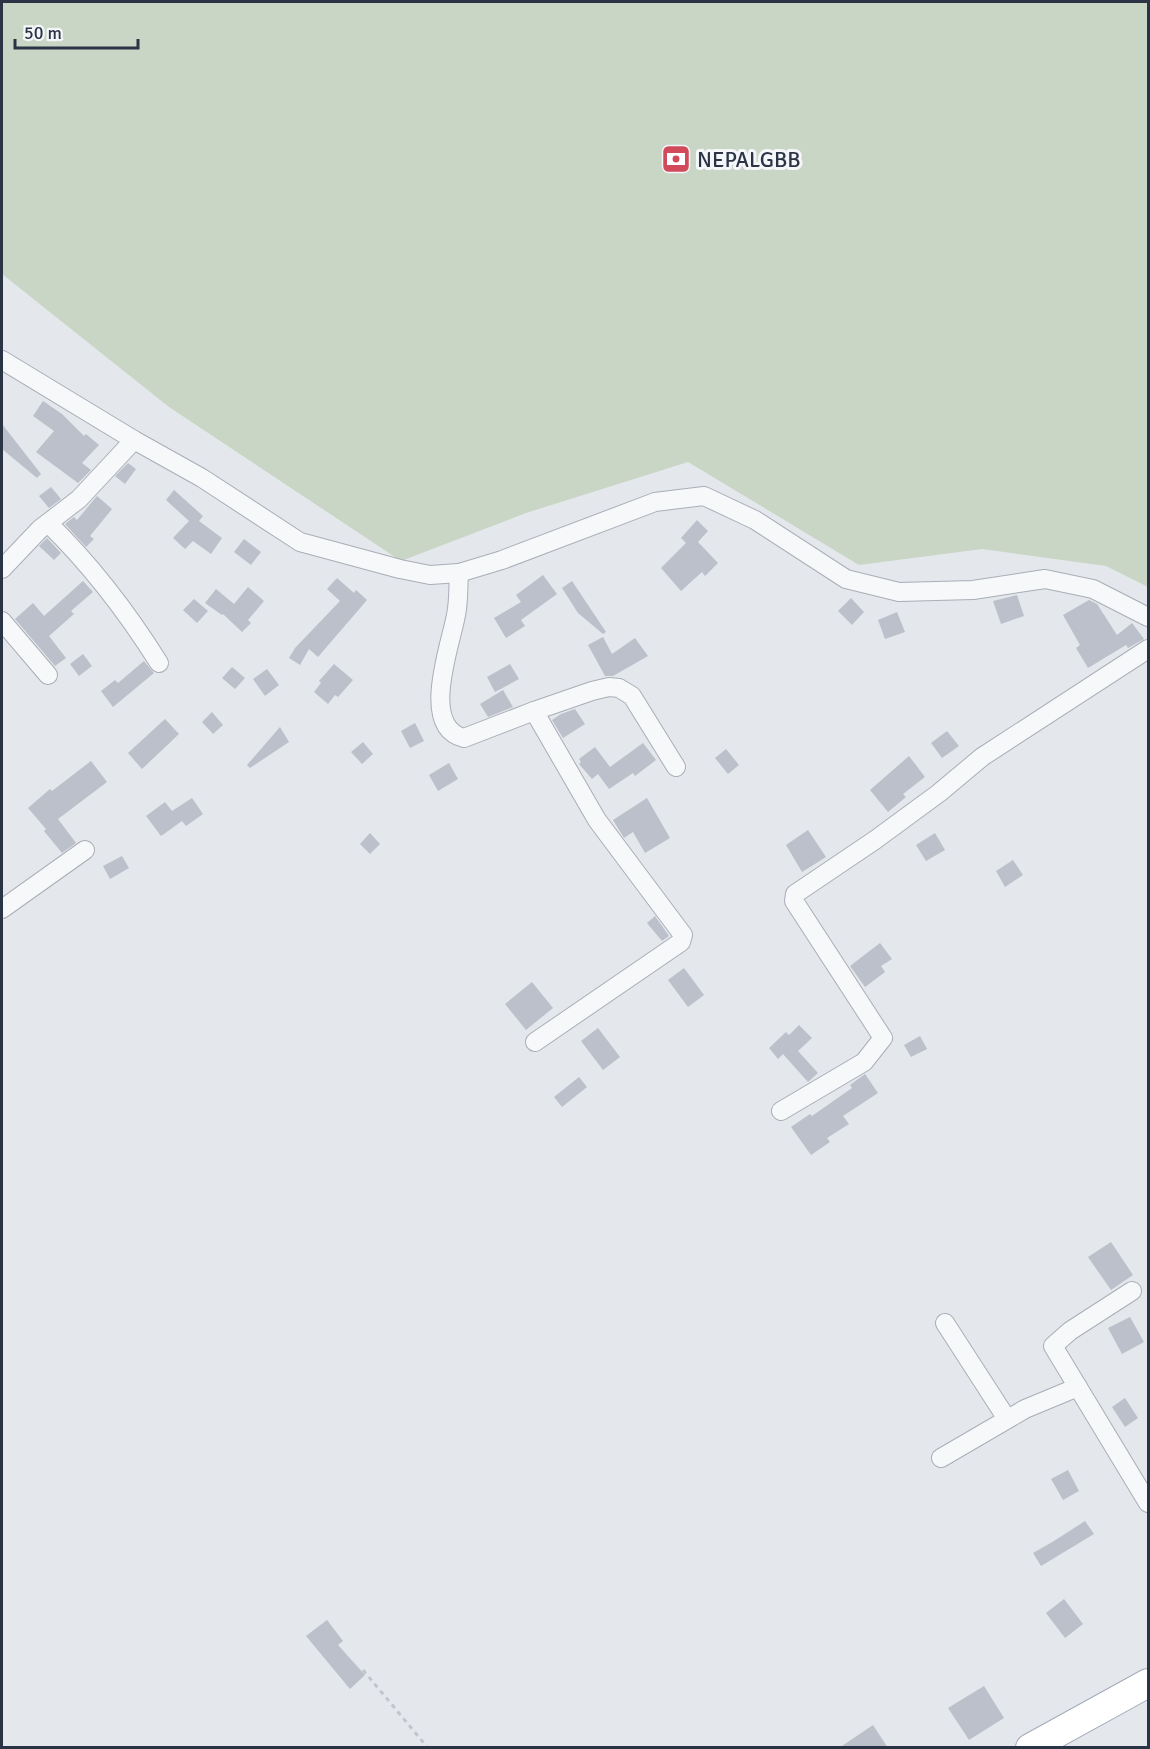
<svg xmlns="http://www.w3.org/2000/svg" width="1150" height="1749" font-family="Signika,sans-serif">
	<style>
		.green { fill: #c9d6c5 }
		.building { fill: #bbc0ca }
		.lines { fill: none; stroke-linecap: round; stroke-linejoin: round }
		.street-casing { stroke: #a9aeb7; stroke-width: 20 }
		.primary-casing { stroke: #a3abb8; stroke-width: 30 }
		.path { stroke: #c2c5cb; stroke-width: 3; stroke-dasharray: 4.5 4.5; stroke-linecap: butt }
		.street { stroke: #f7f8fa; stroke-width: 18 }
		.primary { stroke: #fff; stroke-width: 28 }
		.labels { text-anchor: middle; stroke-width: 6; stroke-linejoin: round; paint-order: stroke }
		.poi-label { font-size: 22px; fill: #2b3445; stroke: #f4f6f9; text-anchor: start }
	</style>
	<rect width="100%" height="100%" fill="#e4e7ec"/>
	<path class="green" d="M2,2H1148V587L1106,566L982,549L859,565L688,462L526,513L401,561L169,407L2,274Z"/>
	<g class="building">
		<path d="M43,401L62,414L84,436L86,434L99,445L82,463L91,470L78,483L36,452L54,431L33,416Z"/>
		<path d="M2,424L41,474L37,478L2,449Z"/>
		<path d="M128,463L136,469L125,484L115,476Z"/>
		<path d="M51,487L61,499L49,508L39,496Z"/>
		<path d="M174,490L203,516L199,521L222,538L211,554L193,541L185,549L173,538L189,521L166,500Z"/>
		<path d="M97,496L112,509L90,536L94,539L86,547L65,524L74,517L77,520Z"/>
		<path d="M697,520L708,531L698,542L718,563L705,576L702,572L681,591L661,568L686,543L681,538Z"/>
		<path d="M47,538L61,553L54,560L39,546Z"/>
		<path d="M244,539L261,552L251,565L234,552Z"/>
		<path d="M543,575L557,594L521,620L525,626L506,638L494,618L521,602L516,595Z"/>
		<path d="M337,578L354,593L356,590L367,600L318,657L309,649L300,665L289,658L295,648L340,601L327,589Z"/>
		<path d="M83,581L93,592L71,611L74,614L49,636L66,658L55,666L15,619L33,603L44,616Z"/>
		<path d="M572,581L606,632L603,634L578,613L562,588Z"/>
		<path d="M248,587L264,601L248,620L251,623L242,632L223,614L222,615L205,603L216,589L234,604Z"/>
		<path d="M1017,595L1024,616L1001,624L993,601Z"/>
		<path d="M851,598L864,612L852,625L838,611Z"/>
		<path d="M194,599L208,611L197,623L183,610Z"/>
		<path d="M1089,600L1097,604L1117,635L1132,623L1144,639L1128,648L1126,645L1088,668L1076,648L1080,645L1063,615Z"/>
		<path d="M897,612L905,632L885,639L878,620Z"/>
		<path d="M603,637L612,654L635,638L648,656L613,676H605L588,645Z"/>
		<path d="M83,654L92,666L79,676L70,664Z"/>
		<path d="M144,661L154,673L113,707L101,691L115,680L118,683Z"/>
		<path d="M334,664L353,680L338,697L335,695L328,704L314,692L321,683L319,681Z"/>
		<path d="M510,664L519,679L495,692L487,677Z"/>
		<path d="M232,667L245,678L235,689L222,678Z"/>
		<path d="M267,669L279,685L265,696L253,679Z"/>
		<path d="M503,690L513,707L488,717L480,704Z"/>
		<path d="M575,709L585,724L563,738L552,720L561,714Z"/>
		<path d="M212,712L223,725L213,734L202,722Z"/>
		<path d="M165,719L179,734L142,769L128,753Z"/>
		<path d="M415,723L424,741L410,748L401,731Z"/>
		<path d="M280,727L289,742L250,768L247,765Z"/>
		<path d="M947,731L959,746L942,758L931,743Z"/>
		<path d="M363,742L373,754L362,764L351,752Z"/>
		<path d="M643,743L656,760L635,776L633,773L609,789L598,774L592,779L579,764L581,762L579,759L595,747L610,767Z"/>
		<path d="M726,749L739,765L728,774L715,758Z"/>
		<path d="M909,756L925,777L903,794L906,797L888,812L870,790Z"/>
		<path d="M91,761L107,782L58,819L76,843L62,853L44,831L46,829L28,808L50,789L52,791Z"/>
		<path d="M449,763L458,779L438,791L429,775Z"/>
		<path d="M192,798L203,814L186,826L182,821L161,836L146,816L165,802L172,811Z"/>
		<path d="M647,798L670,838L645,853L633,832L624,838L613,820Z"/>
		<path d="M808,830L826,857L802,872L786,845Z"/>
		<path d="M370,833L380,844L370,854L360,844Z"/>
		<path d="M935,833L945,850L926,861L916,845Z"/>
		<path d="M122,856L129,868L110,879L103,866Z"/>
		<path d="M1013,860L1023,875L1005,887L996,871Z"/>
		<path d="M655,916L669,936L662,941L647,923Z"/>
		<path d="M880,943L892,959L881,966L885,972L865,987L850,966Z"/>
		<path d="M684,968L704,995L688,1007L668,980Z"/>
		<path d="M532,982L553,1008L526,1030L505,1004Z"/>
		<path d="M799,1025L812,1038L798,1051L818,1073L808,1082L783,1054L778,1059L769,1048L786,1032L789,1035Z"/>
		<path d="M598,1028L620,1057L603,1070L581,1041Z"/>
		<path d="M920,1036L927,1049L911,1057L904,1045Z"/>
		<path d="M865,1074L878,1093L843,1116L849,1124L827,1138L830,1142L811,1155L791,1127L810,1114L812,1116L852,1088L850,1085Z"/>
		<path d="M579,1077L587,1087L562,1107L554,1097Z"/>
		<path d="M1111,1242L1133,1275L1111,1290L1088,1257Z"/>
		<path d="M1130,1317L1144,1342L1122,1354L1108,1328Z"/>
		<path d="M1125,1398L1138,1418L1125,1427L1112,1407Z"/>
		<path d="M1068,1470L1079,1491L1063,1500L1051,1479Z"/>
		<path d="M1085,1521L1094,1534L1041,1566L1033,1553L1054,1541Z"/>
		<path d="M1064,1599L1083,1624L1065,1638L1046,1613Z"/>
		<path d="M327,1620L343,1641L338,1645L365,1675L350,1689L306,1636Z"/>
		<path d="M984,1686L1004,1718L969,1740L948,1708Z"/>
		<path d="M873,1725L888,1748H839Z"/>
	</g>
	<g class="lines">
		<g class="street-casing">
			<g id="street">
				<path d="M2,360L134,440L202,478L300,542L400,569L430,575L459,573L502,560L655,502L704,496L755,520L846,579L899,592L973,590L1045,579L1093,589L1148,617"/>
				<path d="M48,523C91,565 127,612 159,663"/>
				<path d="M2,569L40,529L79,499L134,440"/>
				<path d="M459,573C458,586 459,601 456,615C451,644 419,727 464,738L534,711L597,820L683,935L681,942L535,1042"/>
				<path d="M2,621L48,675"/>
				<path d="M534,711L592,691L609,687L619,688L632,696L676,767"/>
				<path d="M2,909L85,850"/>
				<path d="M781,1111L864,1062L883,1038L794,901L795,894L875,840L939,793L982,757L1148,649"/>
				<path d="M1132,1291L1070,1331L1053,1346L1148,1503"/>
				<path d="M945,1323L1007,1419"/>
				<path d="M941,1458L1025,1409L1078,1387"/>
			</g>
		</g>
		<g class="primary-casing">
			<path id="primary" d="M1030,1748L1148,1683"/>
		</g>
		<path class="path" d="M363,1670L428,1748"/>
		<use href="#street" class="street"/>
		<use href="#primary" class="primary"/>
	</g>
	<defs>
		<g id="bank-square" transform="scale(1.5)"><rect x="-9" y="-9" width="18" height="18" rx="4" fill="#d1495b" stroke="#f4f6f9"/><path d="M-6-4H6V4H-6ZM0-2.3a2.3 2.3 0 1 0 0 4.6a2.3 2.3 0 1 0 0-4.6Z" fill="#fff"/></g>
	</defs>
	<g fill-rule="evenodd">
		<use href="#bank-square" x="676" y="159"/>
	</g>
	<g class="labels">
		<g class="poi-label">
			<text x="697" y="167">NEPALGBB</text>
		</g>
	</g>
	<rect width="1150" height="1749" fill="none" stroke="#2b3445" stroke-width="6"/>
	<path d="M15 39v9h123v-9" fill="none" stroke="#2b3445" stroke-width="3"/>
	<text x="24" y="39" font-size="18" fill="#2b3445" stroke="#f4f6f9" stroke-width="4.5" paint-order="stroke">50 m</text>
</svg>
